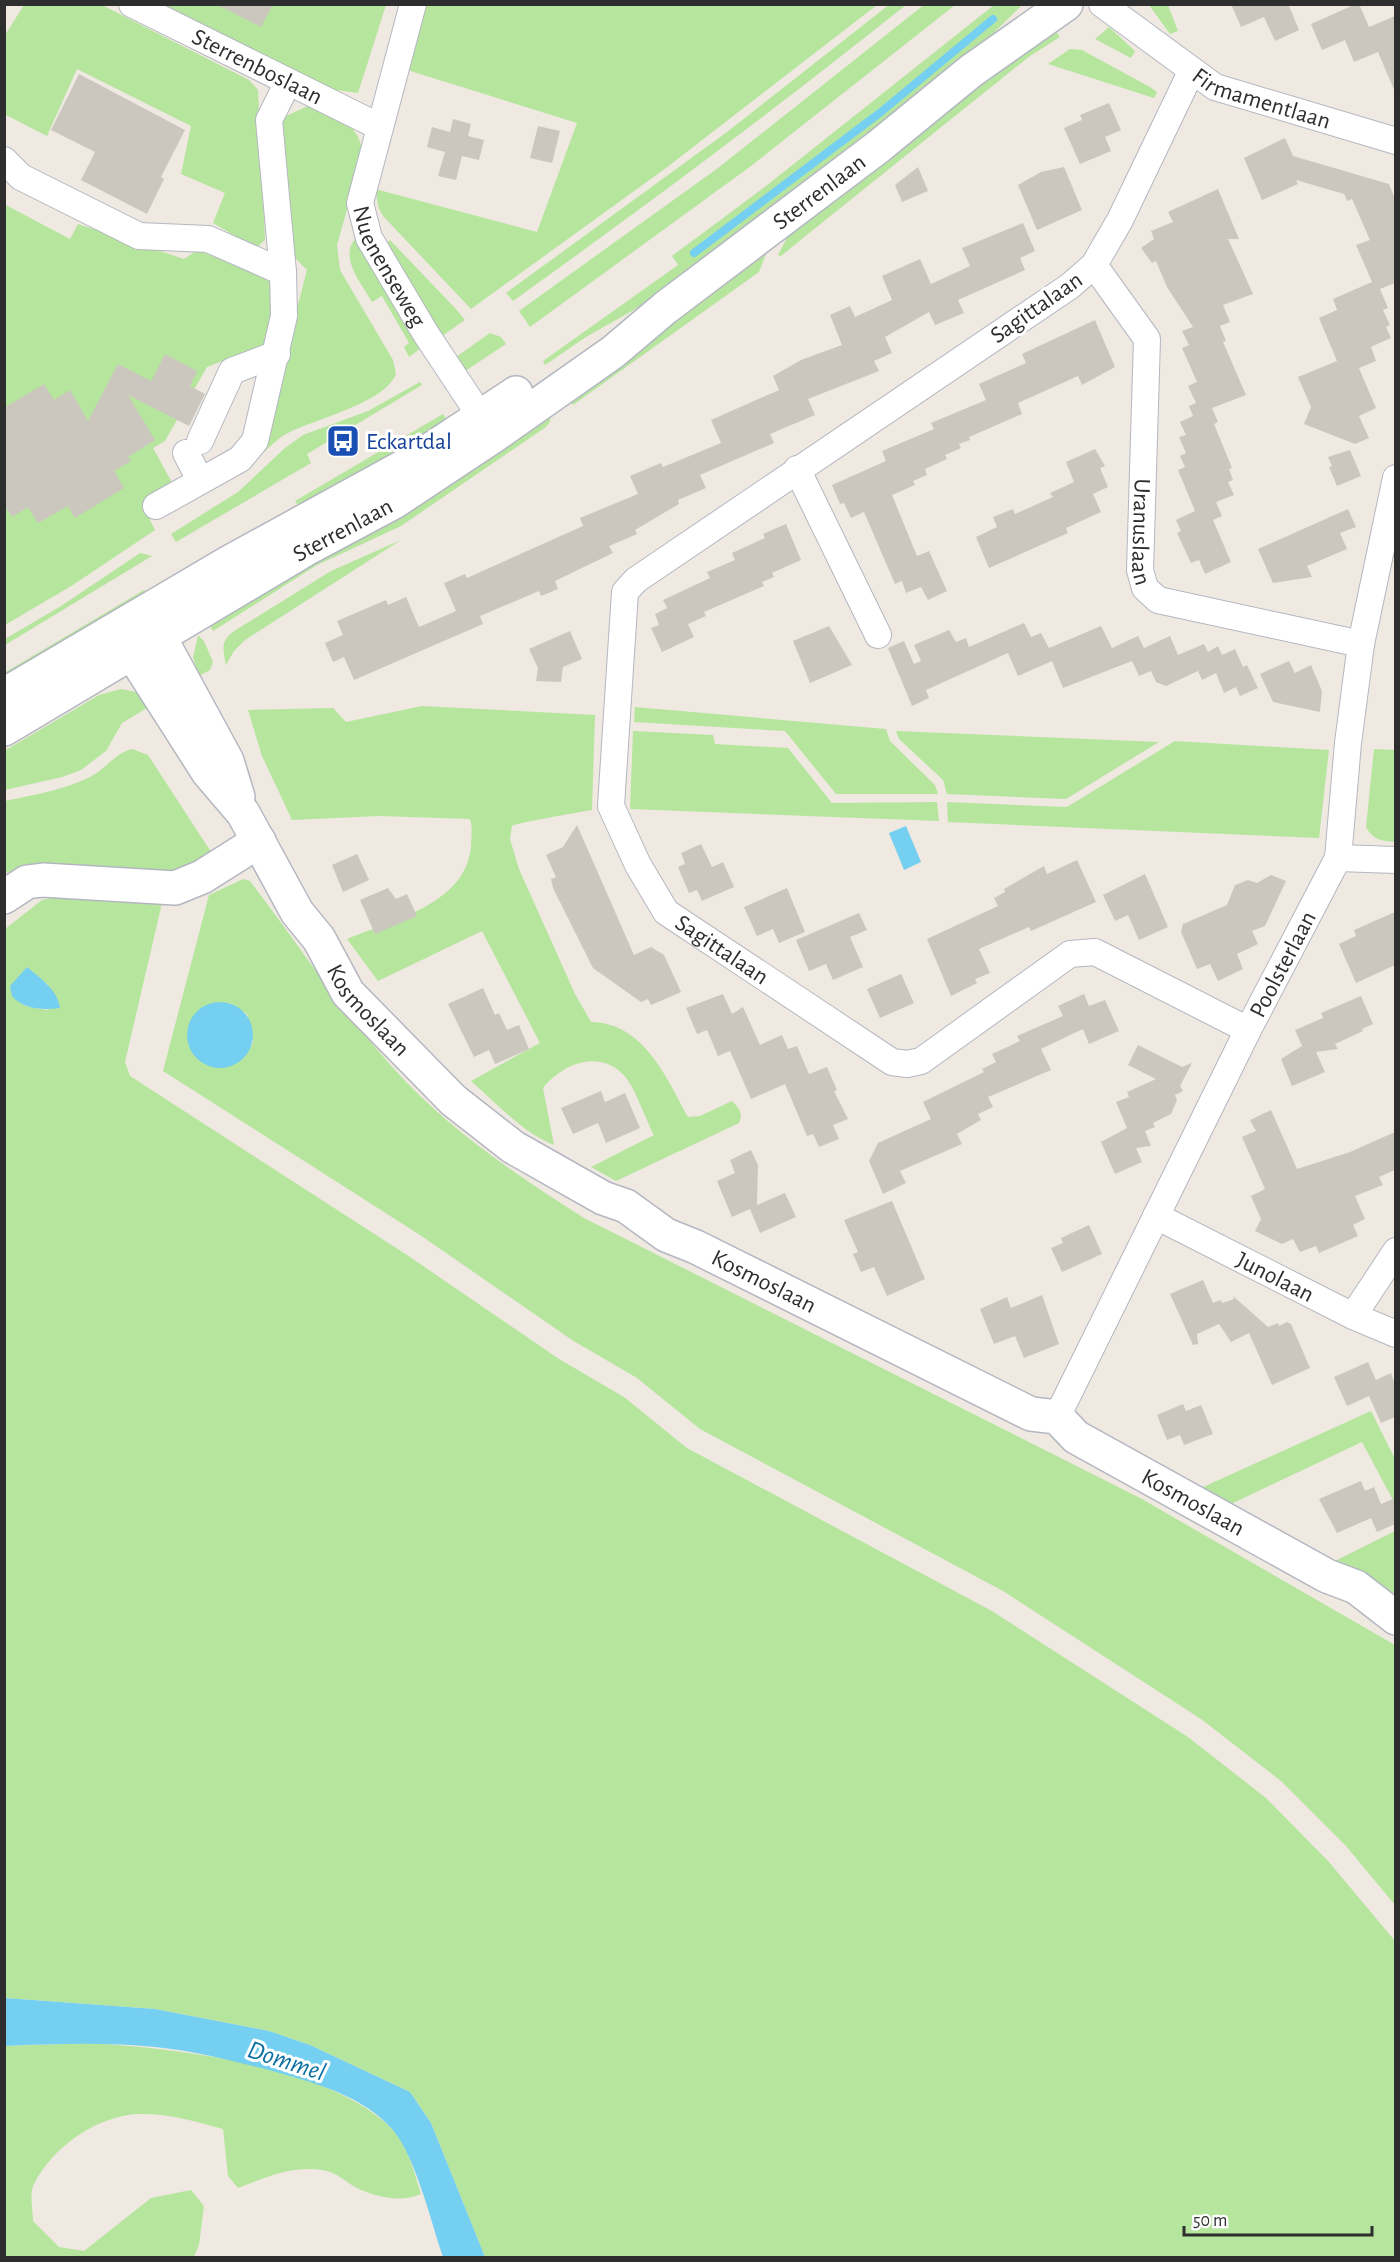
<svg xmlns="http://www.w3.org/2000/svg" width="1400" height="2262" font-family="'Alegreya Sans',sans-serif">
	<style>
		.green { fill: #b6e59e; fill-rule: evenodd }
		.water { fill: #75cff0 }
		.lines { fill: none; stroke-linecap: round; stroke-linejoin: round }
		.stream { stroke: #75cff0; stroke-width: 8 }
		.building { fill: #cbc7bf }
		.minor-casing { stroke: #b4b7c1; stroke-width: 28 }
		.tertiary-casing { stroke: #b4b7c1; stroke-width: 36 }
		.secondary-casing { stroke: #b4b7c1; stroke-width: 36 }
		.minor { stroke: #fff; stroke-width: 26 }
		.tertiary { stroke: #fff; stroke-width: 33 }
		.secondary { stroke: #fff; stroke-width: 33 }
		.labels { text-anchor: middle; stroke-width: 6; stroke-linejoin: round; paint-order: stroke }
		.street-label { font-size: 24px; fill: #2e2e2e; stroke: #fff }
		.transit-label { font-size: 24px; fill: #164399; stroke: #fff; text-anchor: start }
		.water-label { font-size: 26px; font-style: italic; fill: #0d6fa3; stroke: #fff }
	</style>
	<rect width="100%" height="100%" fill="#efe9e1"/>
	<g class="green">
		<path d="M890,4L906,5C778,107 647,205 513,301L506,293L727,132Z"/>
		<path d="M925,4L955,5L751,166L530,327L519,311L718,168Z"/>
		<path d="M24,5H102L249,80L258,90L265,240L256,248L213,223L225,193L181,174L191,126L77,69L47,136L4,114L5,35Z"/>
		<path d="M160,5H386L358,93L335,90Z"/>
		<path d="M420,5H877L666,168L471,309L383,216L379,209L375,189L537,232L577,123L404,69Z"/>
		<path d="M994,5H1022L966,60L655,298L586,337L545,365L543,361L678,265L672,256L766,186Z"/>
		<path d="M1149,5H1168L1178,31L1170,34Z"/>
		<path d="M1051,24L1060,37L1030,56L808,234L781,256L778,255L790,232Z"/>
		<path d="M1109,27L1135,51L1131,58L1095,39Z"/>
		<path d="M1070,49L1082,50L1150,87L1157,92L1154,98L1048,64Z"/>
		<path d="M310,105C336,115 358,122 363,153L337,245L340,270L393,360L396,374C385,403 315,419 288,433C279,437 271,446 263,453L260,450L307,270L284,247L276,135L284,117Z"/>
		<path d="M4,204L70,239L78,224L184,259L198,250L276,283L274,314L268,343L207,367L165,441L153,448L175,488L143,506L155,530L73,585L5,625Z"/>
		<path d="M355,239L421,348L409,357L404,347L409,343L382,296L372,302C362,284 339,258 355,239Z"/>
		<path d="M390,240L455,308L465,320L442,336L390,252L385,244Z"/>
		<path d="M767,251L759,272L573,405L565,394Z"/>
		<path d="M490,333L501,337L506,344L465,371L456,357Z"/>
		<path d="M420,382L422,385L307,454L311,463L176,542L171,534L238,492L285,448L303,435L368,411Z"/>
		<path d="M551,411L550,422L546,427L401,526L317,565L213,631L206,620Z"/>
		<path d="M443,414L447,420L443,427L302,511L295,501Z"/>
		<path d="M401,540L245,640L234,651L226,665C223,650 220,641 234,631L331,571Z"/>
		<path d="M140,553L152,556L5,645V639L61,606Z"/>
		<path d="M144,590L151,601L5,689L4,673Z"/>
		<path d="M198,635L204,641L213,662L210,670L199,676L193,658Z"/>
		<path d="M121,689L136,692L152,705L122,723L106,751L81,770L62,777L5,790L4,751L99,695Z"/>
		<path d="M422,706L595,715L592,810C580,812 516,823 512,826L510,839L519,869L575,994L591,1022C644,1023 666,1077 688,1117L700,1116L732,1101C740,1109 743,1113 739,1123L616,1181L591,1167L654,1135C646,1120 636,1091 627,1079C603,1048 564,1062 543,1088L554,1145C523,1133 496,1103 471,1081L540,1043L482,931L378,981L347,939C392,920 465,905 471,847C471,837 473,828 470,819L379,816L292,820L262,756L248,710L333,708L346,722Z"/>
		<path d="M635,707L886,729L890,741L935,785L938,794H836L785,731L634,722Z"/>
		<path d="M633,731L713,735L715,744L788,748L832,803L937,802L939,821L630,809Z"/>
		<path d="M896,731L1159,742L1066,799L947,794L943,780L899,739Z"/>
		<path d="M1175,741L1329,750L1319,838L948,822L947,802L1067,807Z"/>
		<path d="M132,749L148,755L213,855L182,872L31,868L5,873V801C34,795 63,790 90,777C106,769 115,753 132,749Z"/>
		<path d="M1374,749L1395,750V842C1382,841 1373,840 1366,827Z"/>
		<path d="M243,879L250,881C298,944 341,1010 394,1069C448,1129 516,1175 584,1218L1140,1498L1395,1645V1905L1346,1846L1281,1781L1201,1719L1003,1591L700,1429L637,1378L572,1340L420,1235L163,1071L209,895ZM230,1003L247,1014L253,1042C245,1063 227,1071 206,1065Z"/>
		<path d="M56,897L162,903L125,1062L130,1076L407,1255L559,1359L624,1397L687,1448L992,1611L1188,1737L1266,1798L1329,1862L1395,1941V2257H485L431,2123L410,2092L310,2045L269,2031L155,2009L5,1998V929L42,900ZM27,967L48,985V1010L25,1006Z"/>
		<path d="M1371,1411L1395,1459V1504L1362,1442L1231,1504L1201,1488Z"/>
		<path d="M1395,1531V1594L1335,1561Z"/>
		<path d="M88,2043C175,2048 327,2065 391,2128C408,2145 414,2172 421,2194C402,2203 374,2197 355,2187C347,2182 336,2173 327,2171C295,2164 267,2177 238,2188L228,2176L223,2129C195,2121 167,2113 137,2114C95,2117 53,2147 34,2184C29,2193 33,2211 33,2221L59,2247L84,2251L151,2198L191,2190L204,2206L199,2245L194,2257H5L4,2046Z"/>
	</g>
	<g class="water">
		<path d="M906,826L921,862L904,870L889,833Z"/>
		<path d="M27,967C40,978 58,990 60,1008C43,1010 24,1010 12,996L10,986Z"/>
		<circle cx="220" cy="1035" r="33"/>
		<path d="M5,1998L155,2009L269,2031L310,2045L410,2092L431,2123L485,2257H443C431,2222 416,2158 393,2130C363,2096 318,2084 276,2072C237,2062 196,2051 155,2047C105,2042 55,2044 5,2046Z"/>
	</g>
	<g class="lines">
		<path class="stream" d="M694,253L881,112L993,19"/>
	</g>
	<g class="building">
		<path d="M216,4H273L261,27Z"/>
		<path d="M1231,4H1293L1289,6L1299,30L1275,41L1264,17L1241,27Z"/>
		<path d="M1356,4H1359L1369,27L1395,16V92L1378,52L1354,62L1345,40L1322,50L1311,24Z"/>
		<path d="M79,74L185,130L161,177L164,179L147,214L81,180L95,152L51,130Z"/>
		<path d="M1109,103L1121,130L1105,137L1111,151L1080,164L1064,128L1082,120L1080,115Z"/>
		<path d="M453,119L471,124L468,136L484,140L479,160L462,156L456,180L438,176L445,152L427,147L432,127L450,132Z"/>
		<path d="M538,126L560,131L552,163L530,158Z"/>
		<path d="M1285,138L1293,156L1389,184L1395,199V283L1380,289L1388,308L1383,310L1390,325L1386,327L1391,338L1371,347L1376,361L1359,368L1376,408L1359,416L1369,438L1355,444L1304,424L1311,407L1298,377L1337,361L1319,318L1337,310L1333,299L1372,282L1356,245L1370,240L1352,199L1347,201L1344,194L1296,180L1298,184L1262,200L1244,158Z"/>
		<path d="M918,167L928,191L902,202L895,185Z"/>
		<path d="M1064,167L1082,210L1037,230L1018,185L1041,172Z"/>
		<path d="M1218,189L1239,239H1228L1253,294L1223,305L1230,322L1220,326L1226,341L1223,342L1246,395L1212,408L1218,422L1214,424L1232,468L1229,469L1233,480L1228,482L1234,495L1216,502L1222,516L1213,520L1231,562L1205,574L1199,560L1191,563L1177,533L1181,531L1176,520L1195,511L1178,470L1185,467L1180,456L1186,453L1179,437L1186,435L1180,422L1193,416L1189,406L1196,403L1188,386L1197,382L1182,348L1189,345L1182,331L1193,327L1167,287L1156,261L1152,263L1141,248L1154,239L1151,231L1173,222L1168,212Z"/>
		<path d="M1023,223L1035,251L1020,258L1025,270L958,300L964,313L935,325L929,312L885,337L892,353L874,361L879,371L808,399L815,415L770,434L774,443L700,475L706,488L678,500L679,504L635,530L637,534L609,546L613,553L555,581L558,589L541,596L539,591L480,616L483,624L354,680L344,657L333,662L325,643L343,635L337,621L386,600L388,605L406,597L419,627L456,611L444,583L465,574L467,578L583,526L580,518L638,494L630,476L661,463L663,467L721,443L711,420L779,390L773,376L801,360L842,345L830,315L850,306L855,317L892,300L882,276L920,259L931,284L970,266L962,248Z"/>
		<path d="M1095,320L1115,367L1082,385L1078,376L1018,403L1022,414L969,437L970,440L959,444L961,448L945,455L947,459L925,469L927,475L913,481L915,485L892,495L917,556L929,551L947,591L928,600L921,587L906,593L902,581L895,584L864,512L851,518L844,503L840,504L832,485L886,461L882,451L934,429L931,423L986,400L979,384L1026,363L1022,354Z"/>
		<path d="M165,354L197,371L190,386L205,394L189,426L128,395L155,440L128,457L131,461L114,471L124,488L75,518L68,506L38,523L28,507L12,517L4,505V408L44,384L54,400L70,390L88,421L118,364L151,381Z"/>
		<path d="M1095,449L1105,466L1100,468L1108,487L1093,494L1101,512L1066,528L1068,533L989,568L976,537L997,527L993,517L1013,509L1015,514L1053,497L1050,493L1074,482L1066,462Z"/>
		<path d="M1350,450L1361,476L1337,486L1329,467L1332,466L1328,457Z"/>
		<path d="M1348,509L1356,527L1340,533L1347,549L1307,566L1312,577L1273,583L1258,549Z"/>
		<path d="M786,524L801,560L772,573L774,577L762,582L764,586L704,612L706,616L688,624L694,637L662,652L651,628L659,625L655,614L667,608L663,600L710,578L707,572L735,560L732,553L765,538L763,534Z"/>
		<path d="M1024,623L1031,637L1041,633L1049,648L1101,626L1112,648L1138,636L1144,648L1170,636L1178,655L1204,644L1208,652L1218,646L1222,655L1235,649L1243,667L1247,665L1258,688L1240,696L1236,687L1224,693L1216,673L1202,680L1198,671L1166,686L1156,682L1151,671L1139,676L1132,661L1063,688L1052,661L1018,676L1008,653L926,690L929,698L912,706L888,648L904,641L914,664L921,661L914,645L949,630L956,642L966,638L969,647Z"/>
		<path d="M829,626L852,665L810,683L793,641Z"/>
		<path d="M570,631L582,659L563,667L561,682L536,681L538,668L529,649Z"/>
		<path d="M1289,661L1295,673L1311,665L1322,691L1320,712L1273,702L1260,674Z"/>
		<path d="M577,825L634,955L651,947L664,955L681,992L651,1005L648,999L641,1002L593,968L553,888L551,879L556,877L546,855L563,847Z"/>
		<path d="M701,844L712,867L723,862L734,887L702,901L697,890L689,893L678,867L685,864L681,853Z"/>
		<path d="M357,854L369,880L343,892L332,865Z"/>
		<path d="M1077,860L1096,902L1031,931L1029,927L979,949L990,973L975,979L977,983L951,996L927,939L998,906L994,898L1005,892L1004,889L1044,866L1047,874Z"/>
		<path d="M1145,874L1168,927L1139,940L1128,915L1115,921L1103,895Z"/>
		<path d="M1271,875L1286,881L1265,926L1252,931L1258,944L1237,954L1243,969L1218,981L1210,964L1197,969L1181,932L1183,924L1227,905L1235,885L1248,880L1257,883Z"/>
		<path d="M388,888L396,899L407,894L417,916L375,934L360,900Z"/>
		<path d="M787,888L805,932L779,943L773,929L757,936L744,907Z"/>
		<path d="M1395,912V965L1356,983L1339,944L1356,936L1354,930Z"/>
		<path d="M859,913L867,930L850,937L863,967L833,980L826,964L809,971L796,940Z"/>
		<path d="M901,974L914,1003L880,1018L867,989Z"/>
		<path d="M483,988L495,1015L499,1013L507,1030L519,1025L529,1049L495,1064L489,1050L474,1057L448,1004Z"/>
		<path d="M723,994L732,1014L743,1007L760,1045L782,1035L788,1049L797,1046L809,1074L827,1067L837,1090L834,1091L848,1119L833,1125L839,1139L819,1147L813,1134L807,1136L785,1084L751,1099L730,1051L718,1056L707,1030L697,1034L686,1008Z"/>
		<path d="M1084,994L1089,1006L1105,1000L1119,1031L1089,1044L1083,1029L1041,1049L1051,1070L988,1097L993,1107L978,1114L981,1120L957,1134L962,1144L900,1171L906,1183L883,1194L869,1161L878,1143L931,1119L923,1102L984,1072L982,1069L996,1062L992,1054L1020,1041L1017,1036L1063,1016L1058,1006Z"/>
		<path d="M1361,996L1373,1024L1362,1029L1363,1031L1335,1044L1338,1049L1316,1052L1325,1072L1292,1086L1281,1059L1302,1046L1295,1030L1323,1018L1321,1013Z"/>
		<path d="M1138,1045L1182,1067L1192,1063L1180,1086L1183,1091L1175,1095L1177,1100L1171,1114L1153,1123L1155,1127L1145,1131L1151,1146L1136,1148L1142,1162L1115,1174L1101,1142L1127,1128L1116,1102L1129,1097L1127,1092L1156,1079L1128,1065Z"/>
		<path d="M601,1091L605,1102L625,1093L640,1128L606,1143L598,1123L573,1134L561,1108Z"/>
		<path d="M1271,1110L1297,1169L1350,1152L1395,1132V1170L1379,1177L1383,1185L1355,1196L1365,1219L1353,1225L1358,1236L1319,1253L1316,1246L1300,1252L1293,1239L1282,1244L1255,1231L1261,1219L1251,1196L1265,1189L1242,1137L1256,1131L1250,1120Z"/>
		<path d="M751,1150L758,1165L757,1205L785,1193L796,1217L760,1233L750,1209L732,1217L717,1181L735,1173L730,1160Z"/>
		<path d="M892,1201L925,1279L887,1296L874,1267L861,1272L853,1254L858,1252L844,1220Z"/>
		<path d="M1089,1225L1102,1254L1062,1272L1051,1248L1063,1243L1061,1238Z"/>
		<path d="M1203,1280L1213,1303L1221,1300L1222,1303L1234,1299L1233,1296L1268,1327L1278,1323L1279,1326L1287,1322L1291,1324L1310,1368L1272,1385L1249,1333L1231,1342L1219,1324L1197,1334L1198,1344L1193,1345L1170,1294Z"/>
		<path d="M1042,1295L1059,1344L1024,1358L1015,1336L994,1344L980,1309L1007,1297L1011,1308Z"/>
		<path d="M1368,1362L1376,1380L1391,1373L1395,1385V1417L1381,1423L1369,1396L1347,1406L1334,1377Z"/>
		<path d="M1183,1404L1186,1411L1201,1405L1213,1434L1184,1445L1180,1435L1167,1440L1157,1415Z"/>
		<path d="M1361,1481L1365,1491L1374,1487L1381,1504L1395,1498V1524L1377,1532L1371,1518L1337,1533L1319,1499Z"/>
	</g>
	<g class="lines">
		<g class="minor-casing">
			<g id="minor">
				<path id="s1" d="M132,4L380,127"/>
				<path id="s2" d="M413,4L360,203L369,238L426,334L481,417L498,423"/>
				<path id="s3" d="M1102,4L1215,87L1396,141"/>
				<path id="s4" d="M1191,72L1120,220L1094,265L1070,286L636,580L625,592L611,806L638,865L666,912L892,1062L907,1064L921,1061L1070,954L1095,952L1248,1030"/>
				<path d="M4,160L21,177L139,236L208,239L283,272"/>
				<path id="s5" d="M1094,265L1147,339L1140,570L1145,588L1158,600L1361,644"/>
				<path d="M200,441L232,371L277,354"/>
				<path d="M186,453L200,480"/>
				<path d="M797,469L878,635"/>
				<path d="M156,506L240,459L255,441L284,316L283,272L269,120L288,82"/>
				<path d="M1338,858L1396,860"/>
				<path id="s6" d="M1156,1216L1353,1316L1396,1334"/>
				<path d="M1353,1316L1396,1251"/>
				<path id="s7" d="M1057,1417L1248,1030L1338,858L1348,743L1361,644L1396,478"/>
			</g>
		</g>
		<g class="tertiary-casing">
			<g id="tertiary">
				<path d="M135,624L159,636L227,761L238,797"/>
				<path id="s8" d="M129,625L132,653L208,772L243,813L297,912L319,939L348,993L453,1100L513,1147L603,1198L626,1206L666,1235L696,1247L1031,1414L1057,1417L1076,1437L1327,1576L1356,1587L1396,1618"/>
				<path d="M4,897L27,882L43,880L175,888L202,877L259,841"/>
			</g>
		</g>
		<g class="secondary-casing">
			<g id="secondary">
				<path d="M4,695L228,563L412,462L516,393"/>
				<path id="s9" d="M4,729L306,549L394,502L495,435L613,352L665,308L878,147L971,71L1066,4"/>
			</g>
		</g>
		<use href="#minor" class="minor"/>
		<use href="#tertiary" class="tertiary"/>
		<use href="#secondary" class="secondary"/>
	</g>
	<defs>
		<g id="bus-square" transform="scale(1.725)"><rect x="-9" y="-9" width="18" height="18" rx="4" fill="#1a4fb4" stroke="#fff"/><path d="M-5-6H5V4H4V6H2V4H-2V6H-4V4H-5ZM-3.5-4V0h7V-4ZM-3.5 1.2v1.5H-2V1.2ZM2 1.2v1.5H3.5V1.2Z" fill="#fff"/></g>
	</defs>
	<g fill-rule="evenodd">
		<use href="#bus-square" x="343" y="441"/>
	</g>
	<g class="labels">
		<g class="street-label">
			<text dy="8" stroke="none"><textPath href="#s1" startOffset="140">Sterrenboslaan</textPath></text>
			<text dy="8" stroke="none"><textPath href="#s3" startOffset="188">Firmamentlaan</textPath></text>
			<text dy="8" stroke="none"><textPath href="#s9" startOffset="978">Sterrenlaan</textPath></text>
			<text dy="8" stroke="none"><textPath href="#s2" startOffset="276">Nuenenseweg</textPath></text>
			<text transform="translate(1036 307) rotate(-35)" y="8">Sagittalaan</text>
			<text dy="8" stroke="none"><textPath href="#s5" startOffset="284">Uranuslaan</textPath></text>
			<text dy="8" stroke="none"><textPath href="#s9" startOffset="393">Sterrenlaan</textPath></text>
			<text dy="8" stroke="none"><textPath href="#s4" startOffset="1190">Sagittalaan</textPath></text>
			<text dy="8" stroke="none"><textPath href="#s7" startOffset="506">Poolsterlaan</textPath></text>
			<text dy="8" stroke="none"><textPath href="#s8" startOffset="458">Kosmoslaan</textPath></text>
			<text dy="8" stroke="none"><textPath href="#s6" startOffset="134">Junolaan</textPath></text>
			<text dy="8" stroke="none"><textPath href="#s8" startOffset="944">Kosmoslaan</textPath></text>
			<text dy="8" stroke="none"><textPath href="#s8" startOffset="1430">Kosmoslaan</textPath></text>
		</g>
		<g class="transit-label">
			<text x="366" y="449">Eckartdal</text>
		</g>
		<g class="water-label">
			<text transform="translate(287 2060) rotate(18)" y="9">Dommel</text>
		</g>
	</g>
	<rect width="1400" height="2262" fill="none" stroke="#2e2e2e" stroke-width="12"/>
	<path d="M1184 2226v9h188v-9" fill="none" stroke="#2e2e2e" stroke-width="3"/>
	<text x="1193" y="2226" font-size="18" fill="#2e2e2e" stroke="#ffffff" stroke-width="4.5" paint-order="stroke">50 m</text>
</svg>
